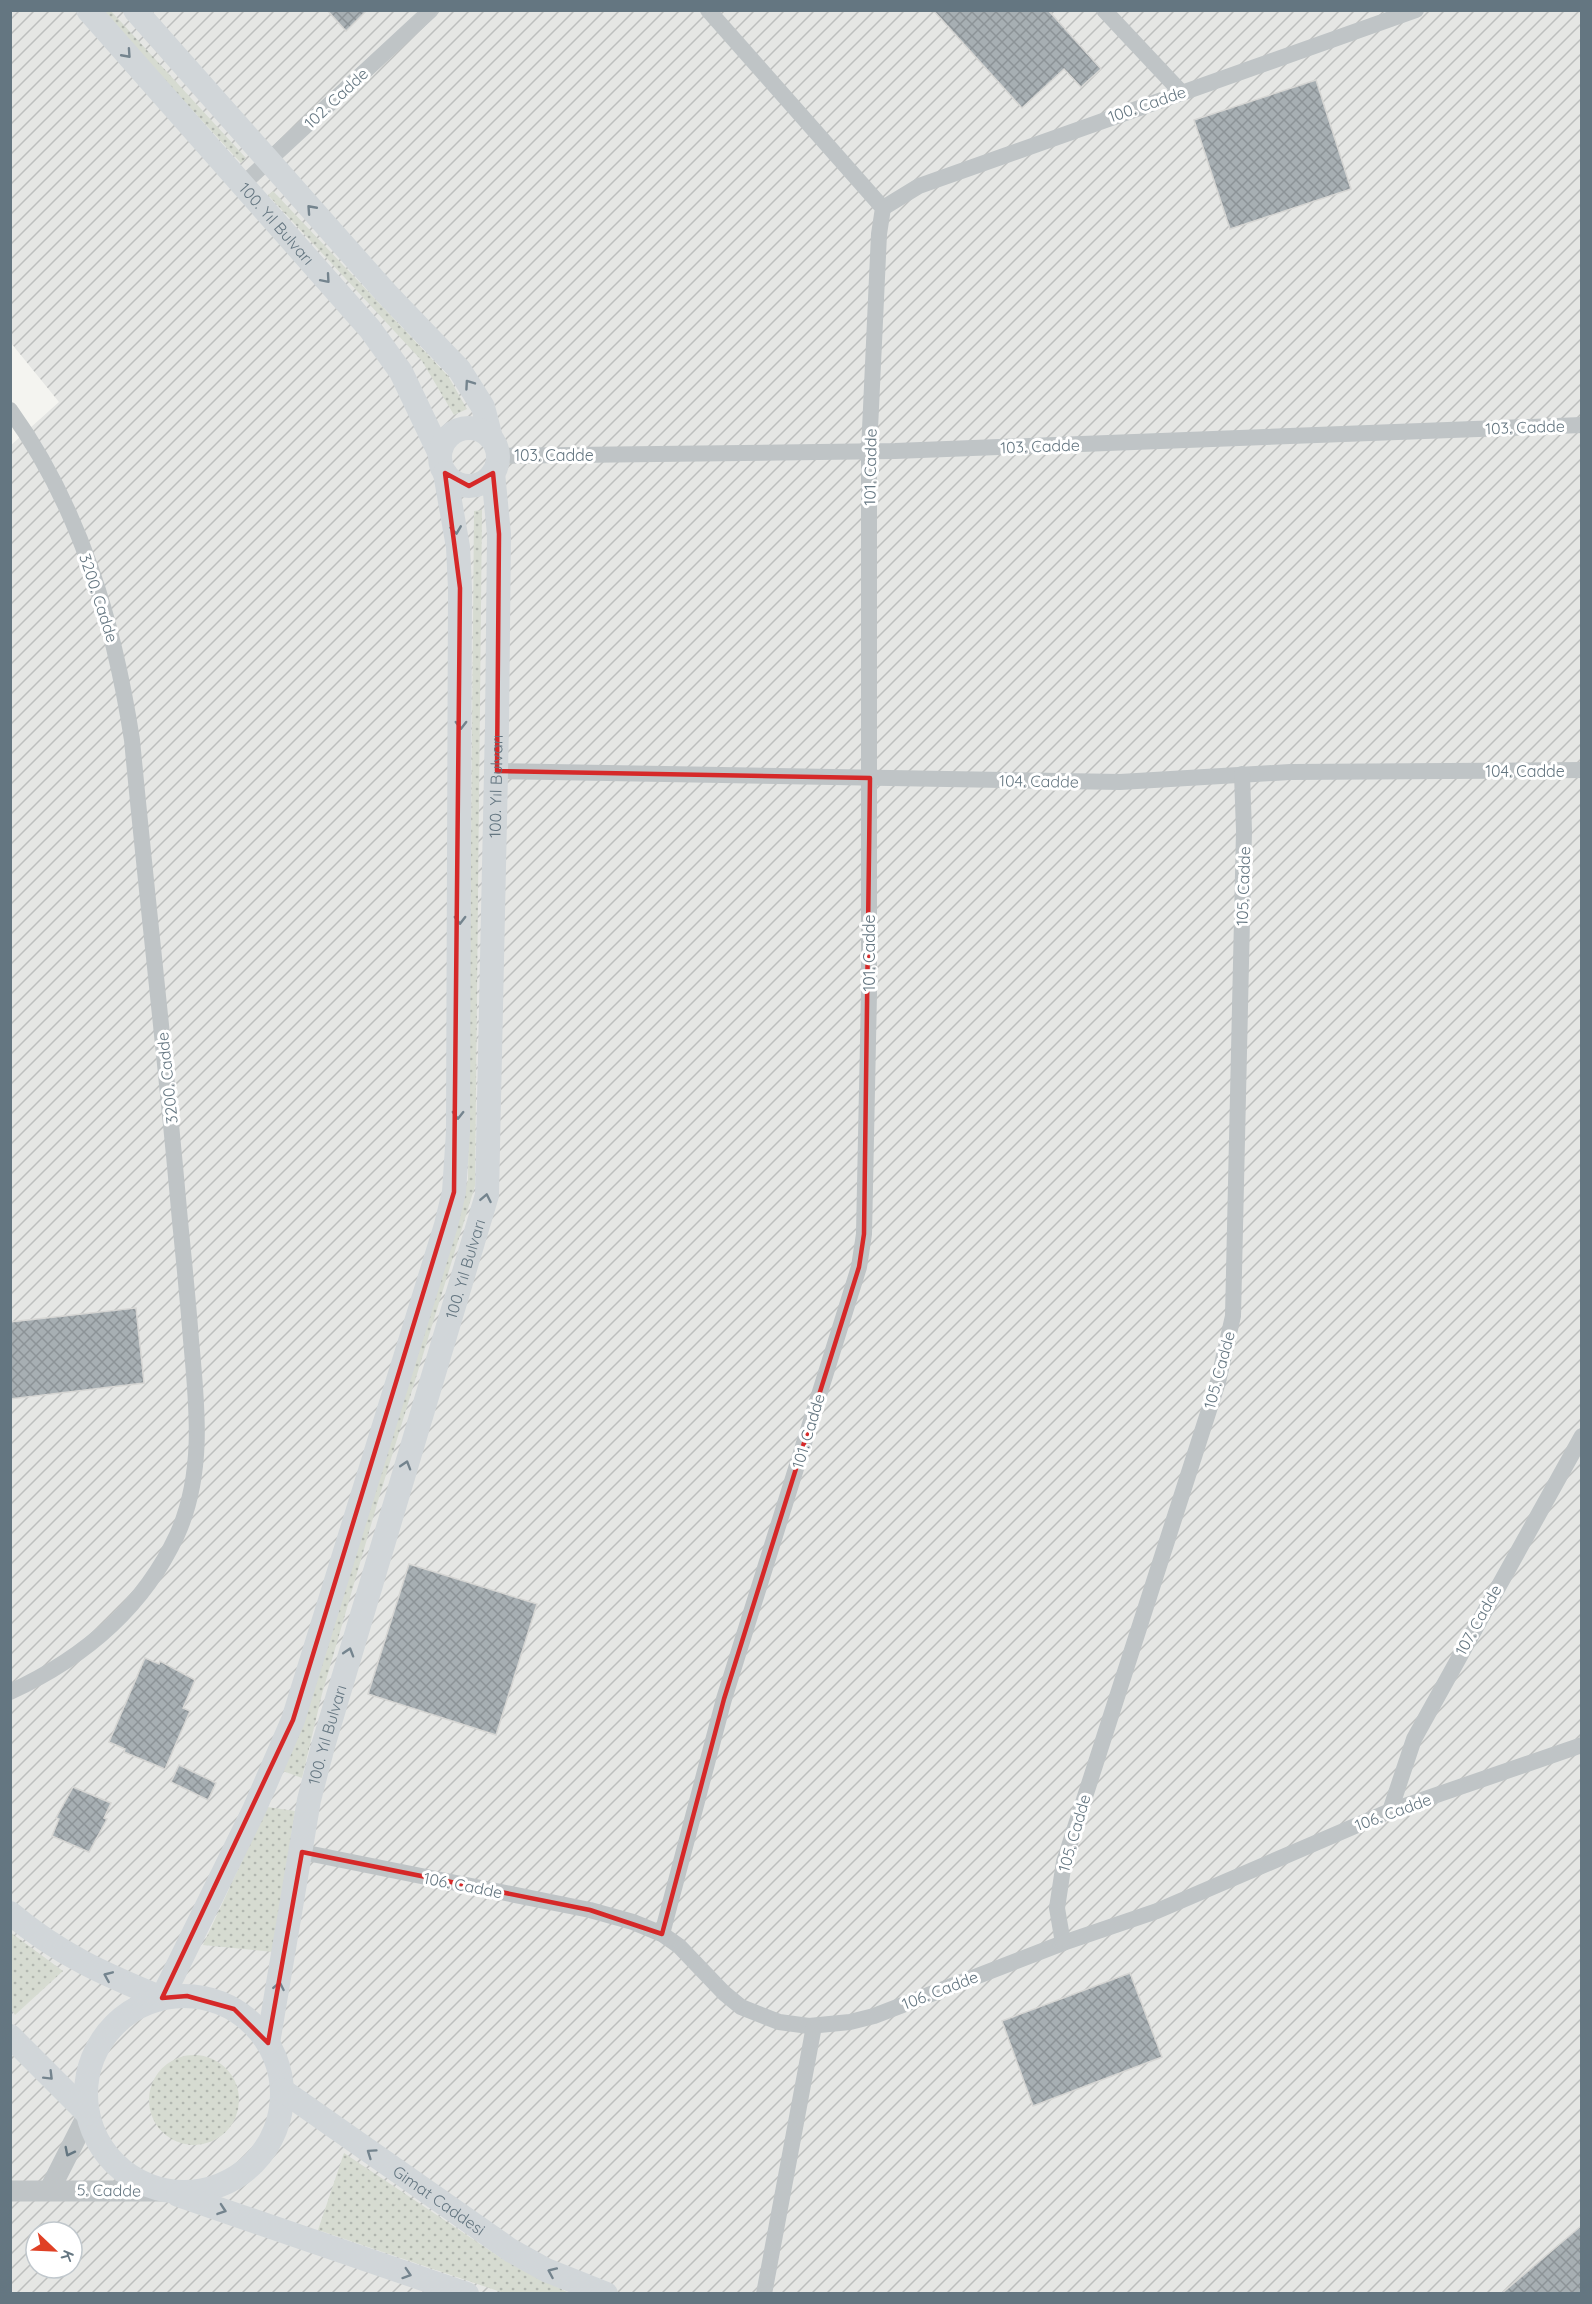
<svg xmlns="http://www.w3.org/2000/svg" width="1592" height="2304" font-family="Quicksand,sans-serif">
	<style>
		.industrial { fill: url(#industrial-furrows); fill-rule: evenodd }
		.green { fill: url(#green-dots) }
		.building { fill: url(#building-cross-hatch); stroke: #d5d5d3; stroke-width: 1.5 }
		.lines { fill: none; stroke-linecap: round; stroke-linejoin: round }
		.minor { stroke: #bfc4c6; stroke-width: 16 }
		.tertiary { stroke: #bfc4c6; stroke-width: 21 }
		.secondary { stroke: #d1d6d9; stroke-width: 24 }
		.oneway { stroke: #74848e }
		.oneway2 { stroke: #647681 }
		.marked { fill: none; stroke: #d62828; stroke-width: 4.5; stroke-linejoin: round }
		.labels { text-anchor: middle; stroke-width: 6; stroke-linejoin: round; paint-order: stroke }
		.street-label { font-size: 16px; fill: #647681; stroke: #fff }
	</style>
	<defs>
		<pattern id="industrial-furrows" width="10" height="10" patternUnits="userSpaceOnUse" patternTransform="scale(1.5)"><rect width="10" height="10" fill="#e5e6e4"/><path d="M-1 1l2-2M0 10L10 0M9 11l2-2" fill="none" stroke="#bdbfbe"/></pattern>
		<pattern id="green-dots" width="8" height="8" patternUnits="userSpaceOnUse" patternTransform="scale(1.5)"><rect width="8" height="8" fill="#d6dbd1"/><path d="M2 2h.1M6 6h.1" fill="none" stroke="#b1b6af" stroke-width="1.8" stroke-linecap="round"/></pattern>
		<pattern id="building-cross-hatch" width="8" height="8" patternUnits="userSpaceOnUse" patternTransform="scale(1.5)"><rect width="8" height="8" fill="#a7afb3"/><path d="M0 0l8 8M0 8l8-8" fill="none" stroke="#8c9397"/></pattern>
	</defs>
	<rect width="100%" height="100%" fill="#f4f4f0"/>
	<path class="industrial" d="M11,11H1581V2293L11,2294L10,446L59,402L11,343ZM36,2232H72V2268H36Z"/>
	<g class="green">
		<path d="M101,11H111L246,158L241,163Z"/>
		<path d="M273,191L448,376L467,409L454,415L422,361L268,195Z"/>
		<path d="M482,510L475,1186L378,1501L322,1694L302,1778L283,1771L468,1180L474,511Z"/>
		<path d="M267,1807L295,1811L273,1952L203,1945Z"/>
		<path d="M10,1932L63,1971L15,2015L11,2009Z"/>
		<circle cx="194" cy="2100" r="45"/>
		<path d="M344,2153L504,2260L569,2293H504L318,2230Z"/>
	</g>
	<g class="building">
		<path d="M327,10H367L346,31Z"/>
		<path d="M933,10H1048L1101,69L1081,87L1064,69L1022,108Z"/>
		<path d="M1316,80L1351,189L1230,229L1194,120Z"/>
		<path d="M136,1308L144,1383L10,1399V1322Z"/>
		<path d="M409,1564L537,1604L496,1735L368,1694Z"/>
		<path d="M145,1658L159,1664L160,1661L195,1680L183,1708L190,1711L165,1769L124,1752L125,1749L109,1742Z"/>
		<path d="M179,1765L216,1783L208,1800L171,1782Z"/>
		<path d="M73,1787L111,1803L104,1818L107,1819L89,1852L52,1836L59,1819L56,1818Z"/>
		<path d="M1130,1973L1162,2057L1033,2106L1002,2021Z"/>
		<path d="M1581,2226V2294H1501Z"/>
	</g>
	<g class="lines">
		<g class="minor">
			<path d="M1104,10L1181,92"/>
			<path d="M242,185L431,10"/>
			<path d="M883,208L919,186L1416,10"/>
			<path d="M10,410C80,507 114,623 132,740C147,900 166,1060 180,1221C184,1261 188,1300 191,1340C197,1405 205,1473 177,1535C143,1608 82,1659 10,1692"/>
			<path d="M498,456L895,451L1582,425"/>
			<path d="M497,771L1120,782L1290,772L1582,770"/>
			<path d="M1390,1811L1414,1739L1582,1436"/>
			<path d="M302,1852L590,1910L633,1922L662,1934L679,1946L724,1993L741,2007L779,2022L809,2026L850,2022L874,2016L1063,1943L1157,1911L1390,1811L1582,1745"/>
			<path d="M662,1934L724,1699L859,1267L864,1234L869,993V451L879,234L883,208L708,10"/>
			<path d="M1063,1943L1057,1908L1064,1862L1218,1382L1233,1316L1244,831L1242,774"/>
			<path d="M764,2294L814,2026"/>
		</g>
		<g class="tertiary">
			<path d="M50,2189L88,2114"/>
			<path d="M10,2191H167"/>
		</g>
		<g class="secondary">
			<path id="s1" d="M88,10L370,329L401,372L440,454"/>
			<path d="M135,10L386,293L459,369L483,407L491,438"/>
			<circle cx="469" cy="457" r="29"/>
			<path d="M10,1913C60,1955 104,1974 162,1998L254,1810L293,1720L446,1225L454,1192L458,1132L460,588L458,547L445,473"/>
			<circle cx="184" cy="2094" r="98"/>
			<path d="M10,2036L88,2114"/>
			<path id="s2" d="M268,2043L309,1800L323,1746L487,1195L497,725L499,534L493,473"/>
			<path id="s3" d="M282,2090L510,2250L546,2270L606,2294"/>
			<path d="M178,2195L467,2294"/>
		</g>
	</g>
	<defs><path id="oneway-chevron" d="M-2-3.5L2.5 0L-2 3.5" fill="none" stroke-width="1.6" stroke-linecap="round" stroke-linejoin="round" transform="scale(1.5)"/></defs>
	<g class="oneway">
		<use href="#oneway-chevron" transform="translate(127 54) rotate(48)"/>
		<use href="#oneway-chevron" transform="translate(311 209) rotate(-132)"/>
		<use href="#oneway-chevron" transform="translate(326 279) rotate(49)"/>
		<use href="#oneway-chevron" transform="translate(469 384) rotate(-125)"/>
		<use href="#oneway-chevron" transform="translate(456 530) rotate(82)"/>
		<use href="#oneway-chevron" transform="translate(461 725) rotate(90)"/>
		<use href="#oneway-chevron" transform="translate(460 920) rotate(90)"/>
		<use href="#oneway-chevron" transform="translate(458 1115) rotate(91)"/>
		<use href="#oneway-chevron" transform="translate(486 1198) rotate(-79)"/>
		<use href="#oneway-chevron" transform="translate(406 1465) rotate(-73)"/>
		<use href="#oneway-chevron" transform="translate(349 1652) rotate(-73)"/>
		<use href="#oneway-chevron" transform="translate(108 1976) rotate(-157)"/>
		<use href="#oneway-chevron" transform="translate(279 1986) rotate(-79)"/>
		<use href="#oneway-chevron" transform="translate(49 2076) rotate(45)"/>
		<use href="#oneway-chevron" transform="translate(371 2153) rotate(-145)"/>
		<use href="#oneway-chevron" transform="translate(222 2210) rotate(19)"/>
		<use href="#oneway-chevron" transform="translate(552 2272) rotate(-156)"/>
		<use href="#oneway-chevron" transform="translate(407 2274) rotate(18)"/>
	</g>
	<use class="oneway2" href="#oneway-chevron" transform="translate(69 2152) rotate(117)"/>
	<path class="marked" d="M445,473L469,486L493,473L499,534L497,771L870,778L864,1234L859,1267L724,1699L662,1934L590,1910L302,1852L268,2043L234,2009L187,1996L162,1998L293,1720L454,1192L460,588Z"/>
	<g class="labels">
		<g class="street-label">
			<text transform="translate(336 98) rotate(-43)" y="6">102. Cadde</text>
			<text transform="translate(1147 104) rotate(-19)" y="6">100. Cadde</text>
			<text dy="6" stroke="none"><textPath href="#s1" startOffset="285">100. Yıl Bulvarı</textPath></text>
			<text transform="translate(1525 427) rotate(-2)" y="6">103. Cadde</text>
			<text transform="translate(1040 446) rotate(-2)" y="6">103. Cadde</text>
			<text x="554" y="461">103. Cadde</text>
			<text transform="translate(870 467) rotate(-89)" y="6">101. Cadde</text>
			<text transform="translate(99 598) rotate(72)" y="6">3200. Cadde</text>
			<text x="1525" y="777">104. Cadde</text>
			<text transform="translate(1039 781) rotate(1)" y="6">104. Cadde</text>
			<text dy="6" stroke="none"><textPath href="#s2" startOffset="1286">100. Yıl Bulvarı</textPath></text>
			<text transform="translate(1243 886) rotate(-88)" y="6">105. Cadde</text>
			<text transform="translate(869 953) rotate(-90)" y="6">101. Cadde</text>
			<text transform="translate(167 1078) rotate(-96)" y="6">3200. Cadde</text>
			<text dy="6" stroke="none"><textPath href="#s2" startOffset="800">100. Yıl Bulvarı</textPath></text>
			<text transform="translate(1219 1370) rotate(-75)" y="6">105. Cadde</text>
			<text transform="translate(808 1431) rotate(-73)" y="6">101. Cadde</text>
			<text transform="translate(1478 1620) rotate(-61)" y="6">107. Cadde</text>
			<text dy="6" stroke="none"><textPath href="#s2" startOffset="314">100. Yıl Bulvarı</textPath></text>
			<text transform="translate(1393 1812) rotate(-20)" y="6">106. Cadde</text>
			<text transform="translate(1074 1833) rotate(-74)" y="6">105. Cadde</text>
			<text transform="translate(463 1885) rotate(11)" y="6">106. Cadde</text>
			<text transform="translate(940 1990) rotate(-21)" y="6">106. Cadde</text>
			<text transform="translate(109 2190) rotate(1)" y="6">5. Cadde</text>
			<text dy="6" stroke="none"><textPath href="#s3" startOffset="192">Gimat Caddesi</textPath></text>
		</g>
	</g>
	<rect width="1592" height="2304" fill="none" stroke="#647681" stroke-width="24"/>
	<g transform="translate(54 2250) rotate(113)"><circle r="28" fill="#ffffff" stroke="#c1c8cd" stroke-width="1.5"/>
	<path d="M0-4.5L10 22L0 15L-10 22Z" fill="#e04025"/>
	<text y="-9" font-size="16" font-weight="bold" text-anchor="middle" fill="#647681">K</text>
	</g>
</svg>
